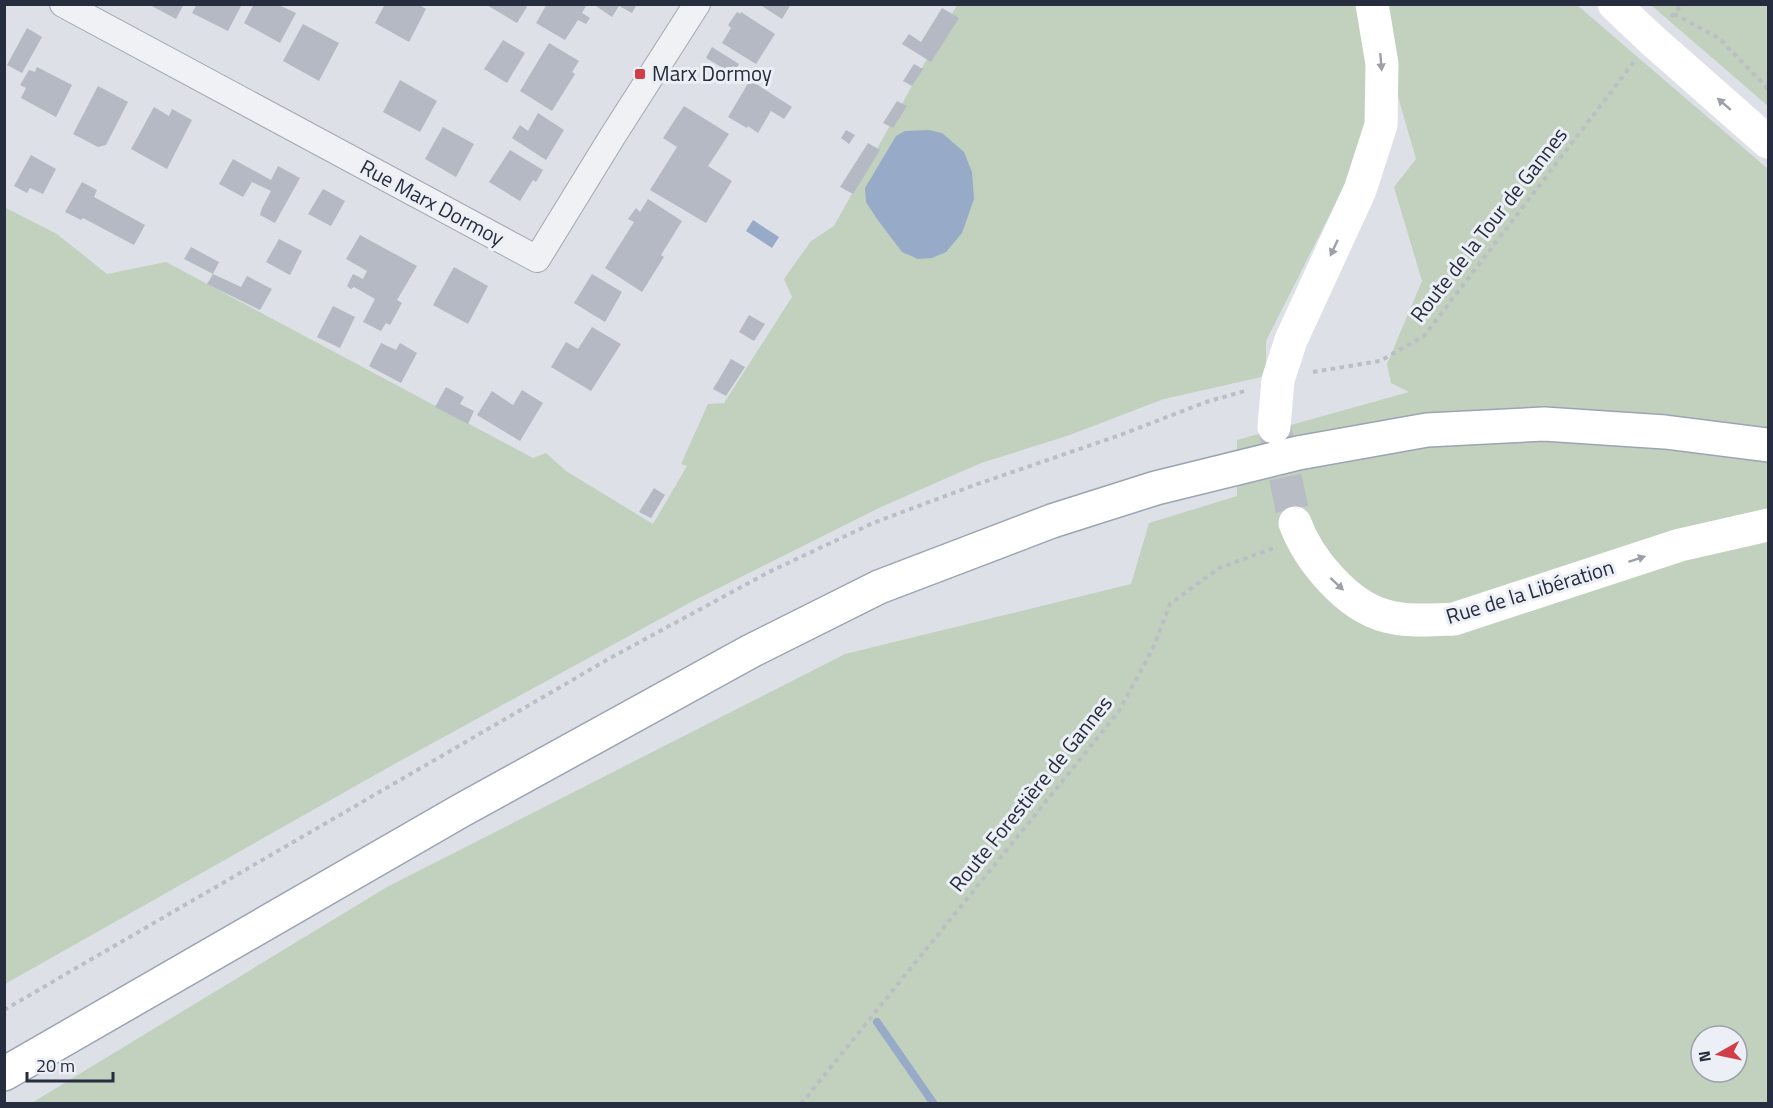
<svg xmlns="http://www.w3.org/2000/svg" width="1773" height="1108" font-family="'Titillium Web',sans-serif">
	<style>
		.green { fill: #c1d1be; fill-rule: evenodd }
		.water { fill: #97abc8 }
		.lines { fill: none; stroke-linecap: round; stroke-linejoin: round }
		.stream { stroke: #97abc8; stroke-width: 8 }
		.building { fill: #b4b9c4 }
		.secondary-tunnel { stroke: #b8bcc5; stroke-width: 33; stroke-dasharray: 33 16; stroke-linecap: butt }
		.street-casing { stroke: #a2a7b1; stroke-width: 28 }
		.primary-casing { stroke: #9ca4b3; stroke-width: 36 }
		.path { stroke: #bbbec5; stroke-width: 4; stroke-dasharray: 4.5 4.5; stroke-linecap: butt }
		.street { stroke: #f0f1f5; stroke-width: 26 }
		.secondary { stroke: #fff; stroke-width: 33 }
		.primary { stroke: #fff; stroke-width: 33 }
		.oneway { fill: #9da0a8 }
		.poi-dot { fill: #d03e4a; stroke: #eceff5; stroke-width: 2 }
		.labels { text-anchor: middle; stroke-width: 6; stroke-linejoin: round; paint-order: stroke }
		.poi-label { font-size: 21px; fill: #262d3e; stroke: #eceff5; text-anchor: start }
		.street-label { font-size: 21px; fill: #262d3e; stroke: #eceff5 }
	</style>
	<rect width="100%" height="100%" fill="#dde0e7"/>
	<g class="green">
		<path d="M957,5H1360L1371,51L1366,143L1266,341V376L1164,399L1067,436L981,463L881,507L693,601L398,762L5,984L4,207L57,234L107,274L166,262L533,458L546,453L566,471L653,524L687,466L681,464L708,404L724,403L792,297L784,279L811,241L834,226Z"/>
		<path d="M1377,5H1577L1768,169V1103L30,1104L387,887L845,654L1131,584L1149,523L1237,496V440L1409,392L1391,383L1387,364L1422,281L1394,187L1416,159L1391,72ZM1701,1036H1737V1072H1701Z"/>
		<path d="M1651,5H1768V106Z"/>
	</g>
	<g class="water">
		<path d="M929,130L942,133L964,152L972,172L974,199L962,233L946,252L932,258L918,259L902,252L877,219L866,202L865,188L896,136L905,131Z"/>
		<path d="M753,220L779,237L772,248L746,231Z"/>
	</g>
	<g class="lines">
		<path class="stream" d="M877,1022L934,1104"/>
	</g>
	<g class="building">
		<path d="M148,4H184L176,19Z"/>
		<path d="M197,4H242L228,31L192,13Z"/>
		<path d="M254,4H282L281,6L296,13L280,43L244,23Z"/>
		<path d="M385,4H418L426,9L409,42L375,23Z"/>
		<path d="M485,4H523L527,7L517,23Z"/>
		<path d="M547,4H587L582,13L590,18L586,24L578,20L565,40L536,23Z"/>
		<path d="M593,4H637L632,13L619,6L612,17Z"/>
		<path d="M759,4H791L782,19Z"/>
		<path d="M942,8L959,18L931,62L902,44L909,34L921,42Z"/>
		<path d="M737,12L740,14L741,12L775,34L756,64L722,43L731,28L728,25Z"/>
		<path d="M303,24L339,43L319,81L283,61Z"/>
		<path d="M27,28L42,37L22,73L7,65Z"/>
		<path d="M503,40L525,53L507,83L484,69Z"/>
		<path d="M549,43L579,61L572,72L575,74L552,111L520,91Z"/>
		<path d="M712,47L739,64L733,74L706,58Z"/>
		<path d="M914,64L923,69L912,86L903,81Z"/>
		<path d="M37,67L72,85L56,117L21,98L26,88L20,85L29,70L35,72Z"/>
		<path d="M400,80L437,101L420,132L383,112Z"/>
		<path d="M750,80L792,107L784,119L771,111L758,133L748,126L747,128L728,117Z"/>
		<path d="M98,86L128,102L106,145L98,147L73,134Z"/>
		<path d="M897,101L907,106L893,128L883,123Z"/>
		<path d="M684,106L729,134L708,166L732,181L706,223L650,190L677,147L663,138Z"/>
		<path d="M154,107L169,116L172,109L192,120L167,169L131,149Z"/>
		<path d="M538,113L564,130L546,160L512,138L520,125L528,131Z"/>
		<path d="M443,127L474,144L456,177L425,159Z"/>
		<path d="M846,130L855,135L849,144L841,138Z"/>
		<path d="M868,143L880,150L853,194L840,187Z"/>
		<path d="M510,150L543,170L536,182L533,180L520,201L489,182Z"/>
		<path d="M31,155L56,169L43,194L30,188L27,193L14,186Z"/>
		<path d="M233,159L271,180L278,166L300,178L275,223L260,215L262,208L271,191L252,182L243,197L219,184Z"/>
		<path d="M82,182L97,190L94,197L145,225L134,245L83,218L81,220L65,212Z"/>
		<path d="M323,189L345,201L331,226L308,214Z"/>
		<path d="M648,199L682,221L661,255L664,257L642,292L605,268L634,222L628,219L636,208L640,212Z"/>
		<path d="M360,235L417,266L397,300L402,303L390,325L386,323L381,331L363,322L375,299L354,287L351,289L347,286L353,274L363,279L367,271L346,259Z"/>
		<path d="M279,239L302,251L290,275L266,262Z"/>
		<path d="M191,247L219,262L213,274L184,259Z"/>
		<path d="M454,267L488,286L468,324L433,305Z"/>
		<path d="M213,274L241,287L247,276L272,289L260,310L207,284Z"/>
		<path d="M592,274L622,292L605,322L574,303Z"/>
		<path d="M333,306L355,317L340,348L317,337Z"/>
		<path d="M749,315L765,324L754,341L739,332Z"/>
		<path d="M592,327L621,344L591,391L551,367L566,342L578,349Z"/>
		<path d="M381,343L396,350L400,343L417,353L401,383L369,366Z"/>
		<path d="M731,359L745,367L726,396L713,389Z"/>
		<path d="M446,387L464,397L460,404L474,411L468,424L435,407Z"/>
		<path d="M522,390L543,403L520,441L477,415L492,391L513,405Z"/>
		<path d="M654,488L665,495L651,518L639,512Z"/>
	</g>
	<g class="lines">
		<path class="secondary-tunnel" d="M1275,429L1295,523"/>
		<g class="street-casing">
			<path id="street" d="M63,4L537,259L612,137L697,4"/>
		</g>
		<g class="primary-casing">
			<path id="primary" d="M4,1074L462,810L751,651L879,587L1052,521L1156,488L1298,453L1427,430L1544,424L1665,432L1768,445"/>
		</g>
		<g class="path">
			<path d="M1674,14L1719,38L1768,89"/>
			<path d="M1671,17L1682,4"/>
			<path d="M1313,372L1380,361L1424,336L1634,62"/>
			<path d="M4,1010L612,657L769,572L873,523L972,486L1123,434L1206,402L1248,390"/>
			<path d="M801,1104L1119,711L1153,648L1170,604L1219,568L1274,548"/>
		</g>
		<use href="#street" class="street"/>
		<g class="secondary">
			<path d="M1614,4L1652,40L1768,142"/>
			<path d="M1274,427L1278,380L1291,340L1360,190L1381,125L1382,64L1372,4"/>
			<path d="M1295,523C1308,559 1347,606 1386,616C1408,622 1431,620 1454,619L1680,545L1768,525"/>
		</g>
		<use href="#primary" class="primary"/>
	</g>
	<defs><path id="oneway-solid" d="M-6-.8H1V-3.2L6.5 0L1 3.2V.8H-6Z" transform="scale(1.5)"/></defs>
	<g class="oneway">
		<use href="#oneway-solid" transform="translate(1381 62) rotate(85)"/>
		<use href="#oneway-solid" transform="translate(1724 104) rotate(-139)"/>
		<use href="#oneway-solid" transform="translate(1334 248) rotate(115)"/>
		<use href="#oneway-solid" transform="translate(1637 559) rotate(-18)"/>
		<use href="#oneway-solid" transform="translate(1337 584) rotate(43)"/>
	</g>
	<rect class="poi-dot" x="634" y="68" width="12" height="12" rx="3"/>
	<g class="labels">
		<g class="poi-label">
			<text x="652" y="81">Marx Dormoy</text>
		</g>
		<g class="street-label">
			<text transform="translate(432 203) rotate(28)" y="7">Rue Marx Dormoy</text>
			<text transform="translate(1489 225) rotate(-52)" y="7">Route de la Tour de Gannes</text>
			<text transform="translate(1530 592) rotate(-17)" y="7">Rue de la Libération</text>
			<text transform="translate(1031 794) rotate(-51)" y="7">Route Forestière de Gannes</text>
		</g>
	</g>
	<rect width="1773" height="1108" fill="none" stroke="#262d3e" stroke-width="12"/>
	<g transform="translate(1719 1054) rotate(261)"><circle r="28" fill="#eceff5" stroke="#9da1ac" stroke-width="1.5"/>
	<path d="M0-4.5L10 22L0 15L-10 22Z" fill="#d03e4a"/>
	<text y="-9" font-size="16" font-weight="bold" text-anchor="middle" fill="#262d3e">N</text>
	</g>
	<path d="M27 1072v9h86v-9" fill="none" stroke="#262d3e" stroke-width="3"/>
	<text x="36" y="1072" font-size="18" fill="#262d3e" stroke="#eceff5" stroke-width="4.5" paint-order="stroke">20 m</text>
</svg>
